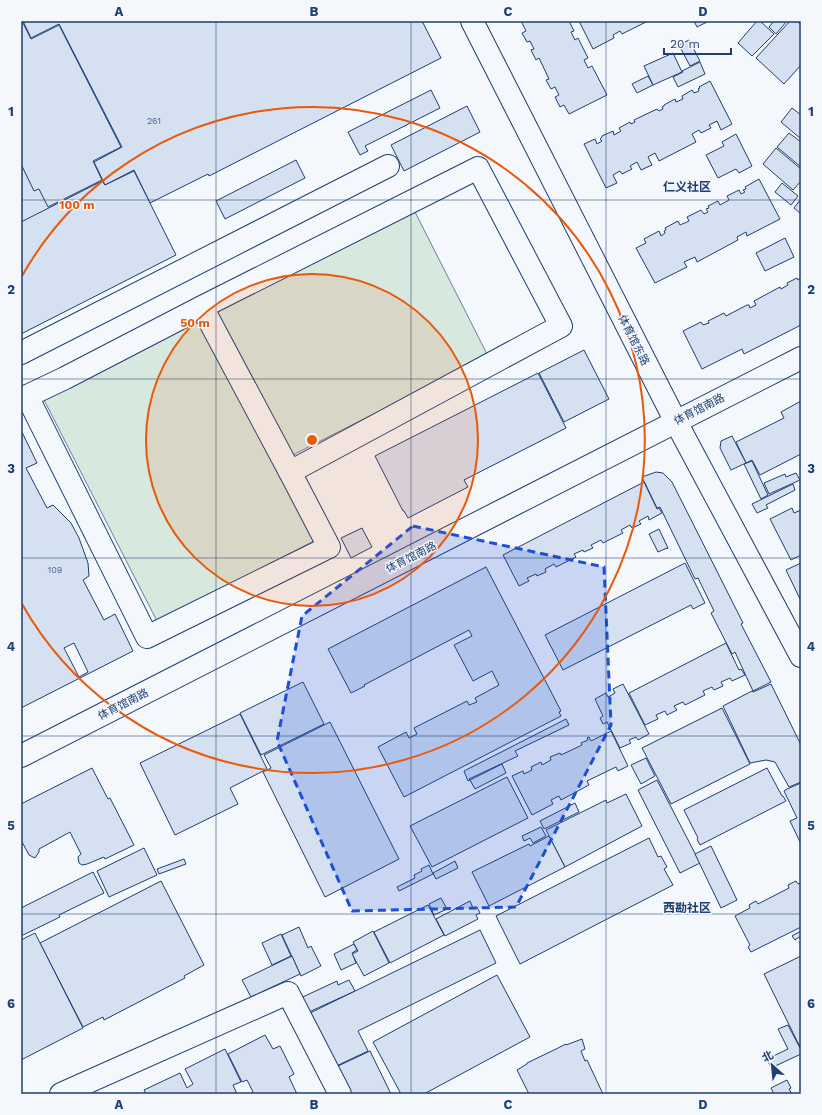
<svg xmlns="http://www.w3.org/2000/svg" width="822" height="1115" font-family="'Work Sans','Noto Sans SC',sans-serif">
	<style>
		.green { fill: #d7e8df; stroke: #687fa3 }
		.building { fill: #d5e0f0; stroke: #1d3f73; fill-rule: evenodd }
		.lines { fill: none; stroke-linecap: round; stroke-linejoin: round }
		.minor-casing { stroke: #1d3f73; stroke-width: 24 }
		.minor { stroke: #f4f7fb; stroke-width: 22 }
		.marked { fill: #1d4ed8; fill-opacity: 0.2; stroke: #1d4ed8; stroke-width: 3; stroke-dasharray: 8 5; stroke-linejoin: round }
		.grid { fill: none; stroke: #1d3f73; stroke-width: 1; stroke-opacity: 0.55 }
		.ring { fill: none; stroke: #e8590c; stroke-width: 2 }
		.labels { text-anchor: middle; stroke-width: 3; stroke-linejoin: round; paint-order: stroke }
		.number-label { font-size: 9px; fill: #4b6792 }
		.street-label { font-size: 11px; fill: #1d3f73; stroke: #f4f7fb }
		.neighbourhood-label { font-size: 12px; font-weight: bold; fill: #1d3f73; stroke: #f4f7fb }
		.centre { fill: #e8590c; stroke: #f4f7fb; stroke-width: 2 }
		.ring-label { font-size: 12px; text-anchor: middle; font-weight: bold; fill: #e8590c; stroke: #f4f7fb; stroke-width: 3; stroke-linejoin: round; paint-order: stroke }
		.neatline { fill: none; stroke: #1d3f73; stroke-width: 1.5 }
		.grid-label { font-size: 13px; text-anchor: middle; font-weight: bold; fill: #1d3f73 }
	</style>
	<rect width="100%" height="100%" fill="#f4f7fb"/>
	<path class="green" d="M413,208L488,356L275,464L314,541L157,621L42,396Z"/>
	<g class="building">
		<path d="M21,21H421L434,46L139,196L165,246L21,320Z"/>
		<path d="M21,21H22L31,39L59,25L121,147L93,161L102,180L48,207L39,189L34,191L21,164Z"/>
		<path d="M23,21H422L441,58L209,176L208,174L150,203L134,170L105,185L94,162L122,147L59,24L31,38Z"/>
		<path d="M521,21H569L574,31L571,32L575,40L578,38L588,58L584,60L588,68L592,66L607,95L569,114L564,105L560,107L555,97L559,95L555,87L551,89L546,80L549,79L539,58L536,60L531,50L534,49L530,41L527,42L522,33L526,31Z"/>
		<path d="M579,21H648L622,34L620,31L613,35L614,38L593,49Z"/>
		<path d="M694,21H709L697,27Z"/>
		<path d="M757,21H760L774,34L752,56L738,43Z"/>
		<path d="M774,21H787L776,34L769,27Z"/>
		<path d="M790,21H797L801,25V65L784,84L756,58Z"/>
		<path d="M689,40L700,61L690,66L679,45Z"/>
		<path d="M673,53L682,72L653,85L644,66Z"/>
		<path d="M700,62L705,74L678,87L673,77L683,72L682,71Z"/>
		<path d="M648,76L653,85L637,93L632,84Z"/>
		<path d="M710,81L732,124L721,130L717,121L709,125L711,128L701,133L699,130L692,134L696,142L659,161L655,153L648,157L652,165L641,170L637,162L630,166L632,169L622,174L620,171L613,175L617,183L606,188L584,144L595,139L597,144L602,141L600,139L602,137V136L613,131L614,135L621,131L619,128L630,122L631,124L635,122L634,120L657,109L659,111L663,109L662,107L664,106V105L675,99L676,102L683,99L682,96L692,90L694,93L699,91L698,89L700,88L699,87Z"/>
		<path d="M431,90L440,108L365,146L368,151L360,155L348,132Z"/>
		<path d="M467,106L480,132L404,171L391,145Z"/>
		<path d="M792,108L801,115V139L781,122Z"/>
		<path d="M789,133L801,142V167L777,147Z"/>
		<path d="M736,134L752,166L739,173L736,169L718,178L706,155L724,146L722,142Z"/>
		<path d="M776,148L801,169V181L793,190L763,164Z"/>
		<path d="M296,160L305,178L225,219L216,201Z"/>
		<path d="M134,171L176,255L21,334V222L102,181L105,185Z"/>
		<path d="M759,179L780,219L747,236L746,232L737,237L738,240L697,262L695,257L684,262L687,267L655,283L636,248L646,243L644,239L659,231L661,236L665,233L664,231L666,230L665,228L678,221L680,225L689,221L687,217L701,210L704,214L708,212L706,209L709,208L708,206L718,201L720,205L729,200L727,196L739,190L741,194L745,192L743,190L746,189L745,187Z"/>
		<path d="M782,183L798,196L791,205L775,192Z"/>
		<path d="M801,199V214L794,208Z"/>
		<path d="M785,238L794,257L765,271L756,253Z"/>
		<path d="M797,278L798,280L801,278V325L744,354L742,349L702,369L683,331L701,322L703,325L709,323L708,321L724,313L726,316L747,305H749L750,308L756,305L754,301L780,287L781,289L788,285L787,283Z"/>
		<path d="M584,350L609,399L564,422L539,373Z"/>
		<path d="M538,373L566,428L464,480L468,487L408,518L404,511H403L375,456Z"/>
		<path d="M801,401V454L760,475L752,460L746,463L736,442L784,418L781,412Z"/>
		<path d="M21,430L37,463L26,468L47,508L53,505L71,523L79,538L88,563L89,576L83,580L104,620L115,614L133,651L21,708ZM74,643L88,672L79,677L64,648Z"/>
		<path d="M732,436L746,463L731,470L720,448L721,441Z"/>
		<path d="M752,461L768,495L761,499L744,464Z"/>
		<path d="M656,472L663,473L672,482L739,615L743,623L741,624L771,682L753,691L735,652L732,654L711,613L714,611L698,578L695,579L660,507L657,508L642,477Z"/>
		<path d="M796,473L800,480L769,494L764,483L785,474L786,477Z"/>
		<path d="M644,482L657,509L659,508L662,513L649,520L648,516L639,521L641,524L632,528L630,525L621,530L623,533L603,543L601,540L591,545L593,548L584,552L583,550L574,554L576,557L556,567L554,564L545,569L546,572L537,576L536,574L527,578L529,581L519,586L503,555Z"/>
		<path d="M793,484L795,490L766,505L768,508L757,513L752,504Z"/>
		<path d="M792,508L794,513L801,510V555L791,560L770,519Z"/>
		<path d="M362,528L372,547L351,558L341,538Z"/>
		<path d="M659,529L668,548L667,549V548L658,552L649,534Z"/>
		<path d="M685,563L705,603L693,609L691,605L563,670L545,635Z"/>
		<path d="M801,563V601L786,570Z"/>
		<path d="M486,567L561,711L559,712L561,716L404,797L378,747L406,732L409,738L417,734L414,728L467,701L469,705L477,702L475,698L499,685L492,671L473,681L454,645L472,636L469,630L364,685L365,686L351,693L328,649Z"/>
		<path d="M726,643L739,670L741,669L745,675L732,681L730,678L721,682L723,686L714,690L712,687L703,691L705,695L685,705L683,702L674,706L677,710L667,715L665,711L656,715L658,719L645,725L629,693Z"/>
		<path d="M303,682L324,724L261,755L240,713Z"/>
		<path d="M623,684L649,734L638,740L636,737L629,740L631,743L620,748L607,722L603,724L600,718L603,716L595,699L606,693L608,697L615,693L613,689Z"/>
		<path d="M771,684L801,745V782L789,787L775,762L766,760L750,763L723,706L752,691L753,692Z"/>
		<path d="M722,708L750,764L671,804L642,748Z"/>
		<path d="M240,714L267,769L230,788L238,804L175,835L140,763Z"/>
		<path d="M566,719L569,725L515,751L518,756L469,779L470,780L468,781L464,771Z"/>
		<path d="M330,722L399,859L325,897L263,772L271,768L264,755Z"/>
		<path d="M611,731L628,766L618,771L616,767L587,781L589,785L561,800L559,796L551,800L553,804L532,815L512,776L523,771L524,774L532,770L531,767L541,762L542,765L551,760L550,757L560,753L561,755L582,745L581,743L588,740L587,738L589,737L591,741Z"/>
		<path d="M646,758L655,776L641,784L631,765Z"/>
		<path d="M502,764L506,773L475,789L470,780Z"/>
		<path d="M92,768L108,799L110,798L134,845L105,859L104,857L87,864L82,865L79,863L78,857L81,854L70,832L39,849V852L35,858L29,855L21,840V804Z"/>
		<path d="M767,768L782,796H783L786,801L700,845L697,839L698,838L684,810Z"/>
		<path d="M507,777L528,818L432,867L410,826Z"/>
		<path d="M657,780L700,863L680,873L638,790Z"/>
		<path d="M801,783V844L790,821L797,818L784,791L787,789Z"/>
		<path d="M626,794L642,826L565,867L546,830L606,800L607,803Z"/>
		<path d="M575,803L579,812L544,829L540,821Z"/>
		<path d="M541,827L546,836L533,843L530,838L524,841L522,836Z"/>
		<path d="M549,836L565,867L489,906L472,872L529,844L530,846Z"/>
		<path d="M649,838L658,857L661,856L667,867L664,869L673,885L520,964L496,916Z"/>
		<path d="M711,846L737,900L721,908L695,854Z"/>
		<path d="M144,848L157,875L109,897L97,871Z"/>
		<path d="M184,859L186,864L159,874L157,869Z"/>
		<path d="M455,861L458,868L436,879L433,873Z"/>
		<path d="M429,865L433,874L399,891L397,887L415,878L414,875L422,871L421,869Z"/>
		<path d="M93,872L104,893L59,915L60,917L21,936V908Z"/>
		<path d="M161,881L204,965L184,976L185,978L104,1020L103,1017L83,1027L40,943Z"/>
		<path d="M796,881L798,884L801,883V927L751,952L748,947L750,945L735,916L750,908L749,905L756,901L758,904L789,888L788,885Z"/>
		<path d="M441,898L447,909L434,915L429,904Z"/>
		<path d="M470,901L473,908L477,907L480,913L476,915L478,919L445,936L436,919Z"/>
		<path d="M428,905L444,935L390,963L374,932Z"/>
		<path d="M299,927L308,948L311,946L321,966L301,976L282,935Z"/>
		<path d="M480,930L496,963L358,1031L368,1051L330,1069L310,1013Z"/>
		<path d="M373,931L389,963L364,976L352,954L358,951L353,942Z"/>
		<path d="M801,931V936L795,940L792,936Z"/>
		<path d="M35,933L83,1028L21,1060V940Z"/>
		<path d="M281,934L291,956L272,965L262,943Z"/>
		<path d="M354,944L357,950L352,953L356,963L341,970L334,954Z"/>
		<path d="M292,956L300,974L251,997L242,980Z"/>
		<path d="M801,956V1049L764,974Z"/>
		<path d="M497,975L530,1037L424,1094H401L373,1042Z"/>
		<path d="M349,980L355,991L309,1012L292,1002L337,981L338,985Z"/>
		<path d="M788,1025L801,1050V1054L771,1068L767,1059L788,1049L778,1029Z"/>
		<path d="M265,1035L273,1049L280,1046L294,1074L289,1077L297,1094H250L253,1092L247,1080L242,1082L228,1054Z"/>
		<path d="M582,1039L585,1049L581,1051L585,1061L587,1060L603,1094H529L517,1070L527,1064V1063L556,1049L566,1044V1045Z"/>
		<path d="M225,1049L241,1082L233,1085L237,1094H146L144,1090L180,1073L187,1088L193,1084L185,1069Z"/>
		<path d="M370,1051L391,1094H349L336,1067Z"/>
		<path d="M787,1080L791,1088L789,1089L792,1094H774L771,1088Z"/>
	</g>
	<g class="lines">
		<g class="minor-casing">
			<g id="minor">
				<path d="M472,21L676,422L801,656"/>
				<path d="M21,353L388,166"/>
				<path d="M27,396L147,637L329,547L290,472"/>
				<path d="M21,399L65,378L202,307L478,168L561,326L290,472L202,307"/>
				<path d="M21,756L801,358"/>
				<path d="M61,1094L288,993L340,1094"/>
			</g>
		</g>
		<use href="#minor" class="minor"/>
	</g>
	<path class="marked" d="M413,526L604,567L611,725L516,907L352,911L277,741L302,616Z"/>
	<path class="grid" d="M216,21V1094M411,21V1094M606,21V1094M21,200H801M21,379H801M21,558H801M21,736H801M21,914H801"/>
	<circle cx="312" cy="440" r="166" fill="#e8590c" fill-opacity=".12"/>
	<g class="ring">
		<circle cx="312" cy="440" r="166"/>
		<path d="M22 276A333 333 0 1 1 22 604"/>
	</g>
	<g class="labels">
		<g class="number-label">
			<text x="154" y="124">261</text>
			<text x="55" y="573">109</text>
		</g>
		<g class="street-label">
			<text transform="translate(634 340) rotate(63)" y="4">体育馆东路</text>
			<text transform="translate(699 409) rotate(-27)" y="4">体育馆南路</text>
			<text transform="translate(411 557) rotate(-27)" y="4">体育馆南路</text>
			<text transform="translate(123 704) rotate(-27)" y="4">体育馆南路</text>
		</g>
		<g class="neighbourhood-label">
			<text x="687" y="191">仁义社区</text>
			<text x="687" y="912">西勘社区</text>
		</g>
	</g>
	<circle cx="312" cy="440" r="6" class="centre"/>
	<g class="ring-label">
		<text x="77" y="209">100 m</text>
		<text x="195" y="327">50 m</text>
	</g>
	<rect width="822" height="1115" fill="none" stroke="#f4f7fb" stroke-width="44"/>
	<g transform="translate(772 1065) rotate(333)" stroke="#f4f7fb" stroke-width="3" paint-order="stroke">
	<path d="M0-3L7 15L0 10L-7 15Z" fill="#1d3f73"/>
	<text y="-6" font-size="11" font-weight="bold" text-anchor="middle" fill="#1d3f73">北</text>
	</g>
	<path d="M664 48v6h67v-6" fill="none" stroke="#1d3f73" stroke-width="2"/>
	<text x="670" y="48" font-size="12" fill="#1d3f73" stroke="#f4f7fb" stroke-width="3" paint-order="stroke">20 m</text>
	<rect x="22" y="22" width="778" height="1071" class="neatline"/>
	<g class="grid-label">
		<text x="119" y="16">A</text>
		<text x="314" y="16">B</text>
		<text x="508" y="16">C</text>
		<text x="703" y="16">D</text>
		<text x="11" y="116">1</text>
		<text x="811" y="116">1</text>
		<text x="11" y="294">2</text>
		<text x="811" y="294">2</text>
		<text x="11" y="473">3</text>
		<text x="811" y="473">3</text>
		<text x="11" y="651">4</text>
		<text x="811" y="651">4</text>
		<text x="11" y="830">5</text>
		<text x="811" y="830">5</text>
		<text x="11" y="1008">6</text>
		<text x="811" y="1008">6</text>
		<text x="119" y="1109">A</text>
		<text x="314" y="1109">B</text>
		<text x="508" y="1109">C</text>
		<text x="703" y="1109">D</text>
	</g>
</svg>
